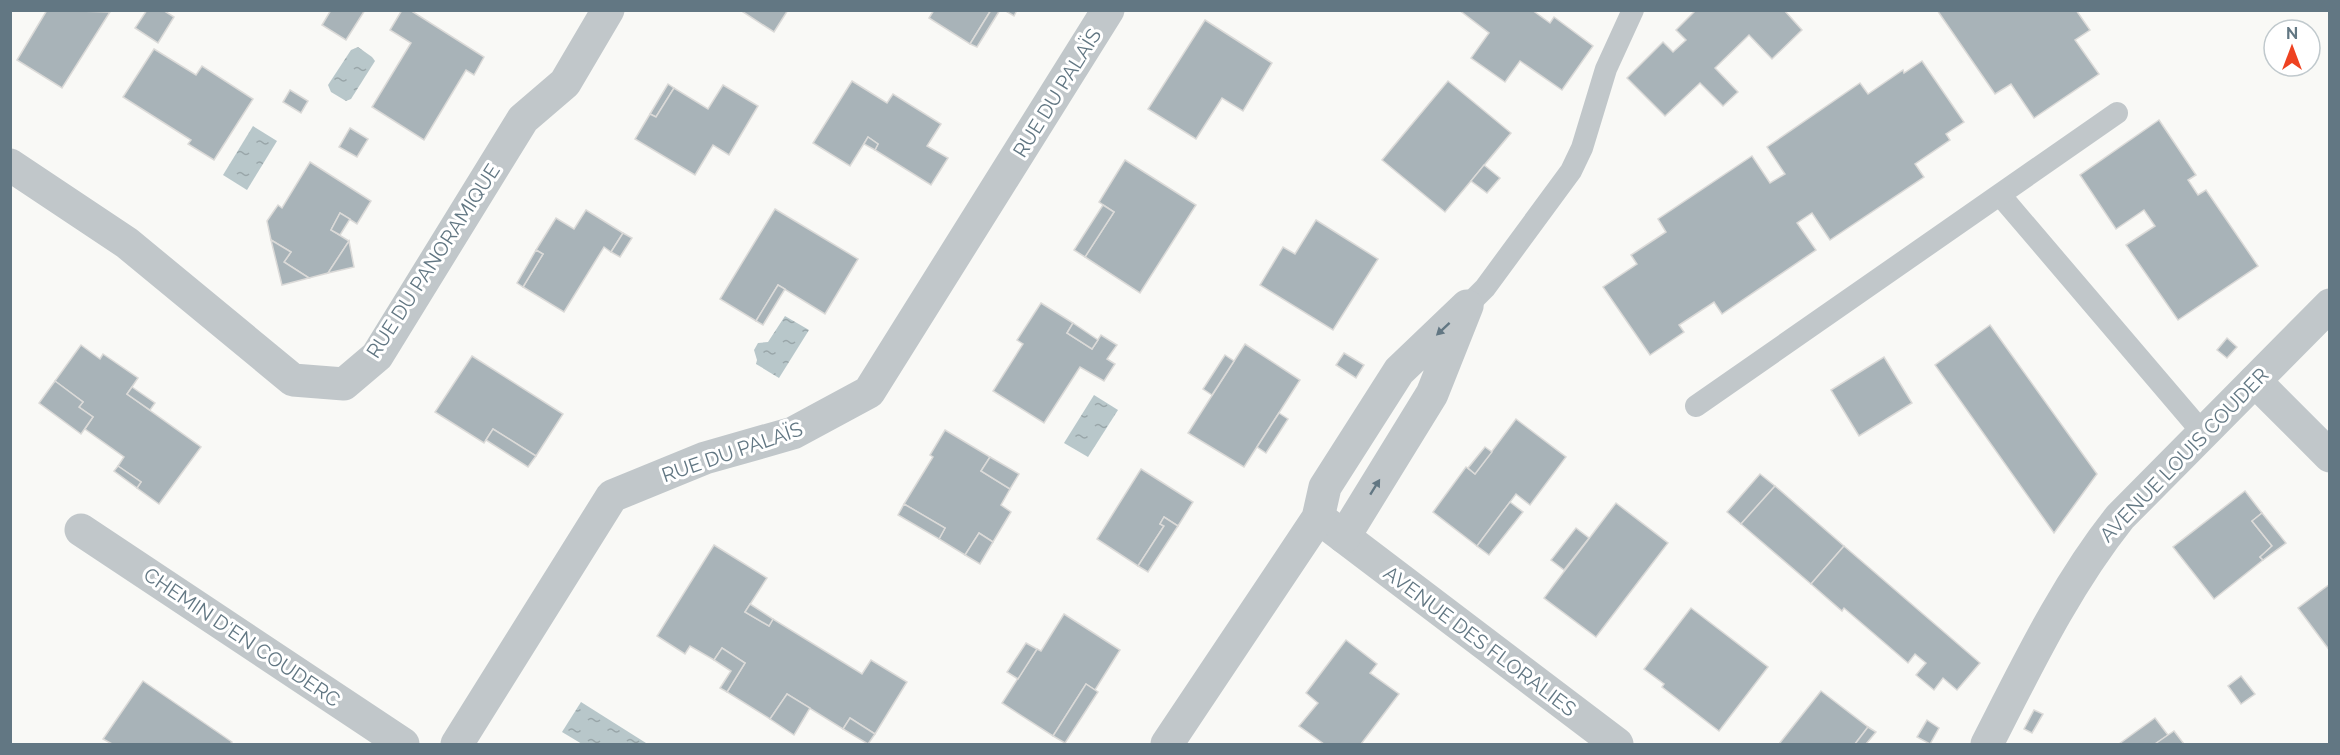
<svg xmlns="http://www.w3.org/2000/svg" width="2340" height="755" font-family="Raleway,sans-serif">
	<style>
		.water { fill: url(#water-ripples) }
		.building { fill: #a8b3b8; stroke: #dbdad8; stroke-width: 1.5 }
		.lines { fill: none; stroke-linecap: round; stroke-linejoin: round }
		.service { stroke: #c1c7ca; stroke-width: 22 }
		.minor { stroke: #c1c7ca; stroke-width: 33 }
		.tertiary { stroke: #c1c7ca; stroke-width: 33 }
		.oneway { fill: #627783 }
		.labels { text-anchor: middle; stroke-width: 6; stroke-linejoin: round; paint-order: stroke }
		.street-label { font-size: 20px; fill: #627783; stroke: #fff }
	</style>
	<defs>
		<pattern id="water-ripples" width="26" height="14" patternUnits="userSpaceOnUse" patternTransform="scale(1.5)"><rect width="26" height="14" fill="#b8c7ca"/><path d="M2 4q2-2 4 0t4 0M15 11q2-2 4 0t4 0" fill="none" stroke="#99a6a9"/></pattern>
	</defs>
	<rect width="100%" height="100%" fill="#f9f9f6"/>
	<g class="water">
		<path d="M358,47L372,57L375,61L351,99L346,101L331,92L328,85L351,50Z"/>
		<path d="M253,126L277,141L247,190L223,175Z"/>
		<path d="M785,316L809,330L779,378L756,364L757,360L754,350L758,343L768,342Z"/>
		<path d="M1094,395L1118,410L1088,457L1064,443Z"/>
		<path d="M581,702L646,743L582,744L562,732Z"/>
	</g>
	<g class="building">
		<path d="M47,10L110,12L62,88L17,60Z"/>
		<path d="M147,10H163L174,17L158,43L135,28Z"/>
		<path d="M331,10H365L346,40L322,25Z"/>
		<path d="M402,10H410L484,57L474,75L466,70L424,140L372,107L411,43L390,30Z"/>
		<path d="M740,10H788L774,32Z"/>
		<path d="M934,10H991L970,44L929,18Z"/>
		<path d="M991,10H1000L977,47L970,44Z"/>
		<path d="M1004,10H1017L1014,16Z"/>
		<path d="M1459,10H1532L1550,23L1554,17L1593,46L1562,90L1520,61L1505,82L1471,58L1489,33Z"/>
		<path d="M1696,10H1784L1802,30L1772,59L1749,35L1715,68L1738,92L1723,106L1700,83L1665,116L1627,78L1663,42L1673,52L1686,40L1676,30Z"/>
		<path d="M1937,10H2076L2090,30L2075,40L2099,74L2034,118L2011,84L1995,94Z"/>
		<path d="M1205,20L1272,63L1243,111L1222,98L1196,139L1148,109Z"/>
		<path d="M154,49L196,75L202,66L253,99L214,160L188,144L191,140L123,97Z"/>
		<path d="M1922,61L1964,122L1946,134L1950,140L1915,164L1924,177L1830,240L1812,213L1797,223L1816,250L1722,314L1714,302L1679,325L1684,332L1650,355L1603,287L1637,264L1631,255L1666,232L1658,219L1752,156L1770,183L1785,174L1767,147L1860,83L1868,94L1903,70L1904,73Z"/>
		<path d="M852,81L887,103L893,94L941,124L927,146L948,158L931,185L875,150L878,144L868,137L850,166L813,143Z"/>
		<path d="M1448,81L1511,133L1445,212L1382,160Z"/>
		<path d="M668,84L674,88L656,117L650,114Z"/>
		<path d="M723,85L758,106L729,155L713,145L695,175L635,139L650,114L656,117L674,88L708,109Z"/>
		<path d="M290,90L308,101L301,113L283,102Z"/>
		<path d="M2159,120L2196,175L2188,180L2198,195L2206,190L2258,266L2178,320L2126,245L2155,226L2144,210L2116,229L2080,175Z"/>
		<path d="M350,128L368,139L357,157L339,147Z"/>
		<path d="M868,137L878,144L875,150L864,144Z"/>
		<path d="M1125,160L1196,205L1140,293L1085,257L1114,212L1099,202Z"/>
		<path d="M310,162L371,201L357,224L340,213L331,230L349,241L328,273L309,278L284,262L291,252L271,240L267,221L278,205L282,208Z"/>
		<path d="M1484,165L1500,178L1487,193L1471,181Z"/>
		<path d="M1103,205L1114,212L1085,257L1074,250Z"/>
		<path d="M775,209L858,259L825,314L778,285L756,321L720,299Z"/>
		<path d="M586,210L623,233L611,252L604,247L564,312L523,287L543,254L536,250L556,218L574,229Z"/>
		<path d="M340,213L350,219L340,235L331,230Z"/>
		<path d="M1316,220L1378,259L1333,330L1260,285L1283,247L1295,254Z"/>
		<path d="M623,233L632,238L620,257L611,252Z"/>
		<path d="M271,240L291,252L284,262L309,278L282,285Z"/>
		<path d="M349,241L354,267L328,273Z"/>
		<path d="M536,250L543,254L523,287L517,283Z"/>
		<path d="M778,285L785,289L763,325L756,321Z"/>
		<path d="M1041,303L1073,323L1067,333L1092,349L1101,335L1117,345L1107,359L1115,364L1104,381L1080,367L1044,423L993,391L1023,344L1017,340Z"/>
		<path d="M1073,323L1098,340L1092,349L1067,333Z"/>
		<path d="M1990,325L2097,474L2054,533L1935,365Z"/>
		<path d="M2227,338L2237,347L2227,358L2217,350Z"/>
		<path d="M1245,344L1300,380L1244,467L1188,433Z"/>
		<path d="M81,345L100,359L103,354L138,378L127,394L201,447L159,504L137,488L141,482L118,466L124,457L85,429L93,417L79,407L83,402L55,381Z"/>
		<path d="M1344,353L1364,365L1356,378L1336,365Z"/>
		<path d="M1225,355L1234,361L1212,395L1203,389Z"/>
		<path d="M472,356L563,414L536,456L493,429L484,443L435,412Z"/>
		<path d="M1884,357L1912,403L1859,436L1831,390Z"/>
		<path d="M55,381L83,402L79,407L93,417L81,434L39,403Z"/>
		<path d="M132,387L155,403L150,410L127,394Z"/>
		<path d="M1279,413L1288,419L1266,453L1257,447Z"/>
		<path d="M1516,419L1566,457L1530,505L1516,494L1477,546L1433,512L1466,467L1475,474Z"/>
		<path d="M493,429L536,456L528,467L486,440Z"/>
		<path d="M945,430L990,457L981,471L1010,489L1001,505L1011,512L993,542L979,533L965,555L939,539L945,528L904,504L933,457L930,455Z"/>
		<path d="M1485,447L1492,452L1475,474L1468,468Z"/>
		<path d="M990,457L1019,474L1010,489L981,471Z"/>
		<path d="M118,466L141,482L137,488L114,471Z"/>
		<path d="M1141,469L1193,502L1178,526L1164,517L1160,524L1164,526L1138,566L1097,539Z"/>
		<path d="M1760,474L1775,486L1741,524L1727,512Z"/>
		<path d="M1775,486L1844,546L1811,584L1741,524Z"/>
		<path d="M2245,491L2262,513L2252,521L2272,546L2260,557L2263,560L2214,599L2173,547Z"/>
		<path d="M1510,502L1523,512L1489,555L1477,546Z"/>
		<path d="M1616,503L1668,543L1596,637L1544,598Z"/>
		<path d="M904,504L945,528L939,539L898,515Z"/>
		<path d="M2262,513L2286,543L2263,560L2260,557L2272,546L2252,521Z"/>
		<path d="M1164,517L1178,526L1148,572L1138,566L1164,526L1160,524Z"/>
		<path d="M1576,528L1589,538L1564,570L1551,560Z"/>
		<path d="M979,533L993,542L980,564L965,555Z"/>
		<path d="M714,545L767,578L745,612L769,626L773,619L862,674L871,660L907,682L875,734L850,718L843,729L787,694L770,719L727,692L745,663L722,648L714,660L690,646L685,654L657,636Z"/>
		<path d="M1844,546L1980,663L1957,690L1943,678L1934,690L1916,675L1926,663L1915,654L1908,663L1844,608L1842,611L1811,584Z"/>
		<path d="M2330,584V651L2298,608Z"/>
		<path d="M750,604L773,619L769,626L745,612Z"/>
		<path d="M1691,608L1768,667L1719,731L1662,687L1664,684L1644,669Z"/>
		<path d="M1064,614L1120,650L1095,690L1086,684L1053,736L1002,703L1037,649L1041,651Z"/>
		<path d="M1346,640L1377,664L1370,673L1399,694L1361,744H1324L1299,726L1318,703L1306,693Z"/>
		<path d="M1026,643L1037,649L1018,679L1007,672Z"/>
		<path d="M722,648L745,663L727,692L720,688L731,671L714,660Z"/>
		<path d="M2241,676L2255,694L2241,704L2228,686Z"/>
		<path d="M143,681L232,742L230,744H112L103,739Z"/>
		<path d="M1086,684L1098,692L1065,743L1053,736Z"/>
		<path d="M1821,691L1868,727L1855,744H1779Z"/>
		<path d="M787,694L810,708L794,735L770,719Z"/>
		<path d="M2034,710L2043,714L2032,733L2024,729Z"/>
		<path d="M850,718L875,734L868,744L843,729Z"/>
		<path d="M2155,718L2168,735L2155,744H2119Z"/>
		<path d="M1927,720L1939,728L1930,744L1917,737Z"/>
		<path d="M1868,727L1876,732L1866,744H1855Z"/>
		<path d="M2174,731L2184,744H2155L2168,735Z"/>
	</g>
	<g class="lines">
		<g class="service">
			<path d="M2000,195L2203,433"/>
			<path d="M1467,306L1485,288L1571,171L1582,148L1606,69L1633,10"/>
			<path d="M1696,406L2117,113"/>
		</g>
		<g class="minor">
			<path d="M10,165L127,243L293,380L344,384L377,356L523,119L565,83L608,10"/>
			<path d="M2255,381L2330,456"/>
			<path d="M1327,524L1617,744"/>
			<path d="M81,530L403,744"/>
			<path d="M457,744L612,496L705,458L793,433L869,392L1108,10"/>
			<path d="M1167,744L1318,518L1325,487L1399,371L1467,306L1432,394L1344,537"/>
		</g>
		<path class="tertiary" d="M1987,744C2027,666 2065,586 2120,517L2330,305"/>
	</g>
	<defs><path id="oneway-solid" d="M-6-.8H1V-3.2L6.5 0L1 3.2V.8H-6Z" transform="scale(1.5)"/></defs>
	<g class="oneway">
		<use href="#oneway-solid" transform="translate(1443 329) rotate(137)"/>
		<use href="#oneway-solid" transform="translate(1375 487) rotate(-58)"/>
	</g>
	<g class="labels">
		<g class="street-label">
			<text transform="translate(1057 93) rotate(-58)" y="7">RUE DU PALAÏS</text>
			<text transform="translate(433 261) rotate(-57)" y="7">RUE DU PANORAMIQUE</text>
			<text transform="translate(732 452) rotate(-19)" y="7">RUE DU PALAÏS</text>
			<text transform="translate(2184 455) rotate(-46)" y="7">AVENUE LOUIS COUDER</text>
			<text transform="translate(242 637) rotate(34)" y="7">CHEMIN D'EN COUDERC</text>
			<text transform="translate(1480 641) rotate(37)" y="7">AVENUE DES FLORALIES</text>
		</g>
	</g>
	<rect width="2340" height="755" fill="none" stroke="#627783" stroke-width="24"/>
	<g transform="translate(2292 48)"><circle r="28" fill="#ffffff" stroke="#c0c9cd" stroke-width="1.5"/>
	<path d="M0-4.5L10 22L0 15L-10 22Z" fill="#ee4221"/>
	<text y="-9" font-size="16" font-weight="bold" text-anchor="middle" fill="#627783">N</text>
	</g>
</svg>
